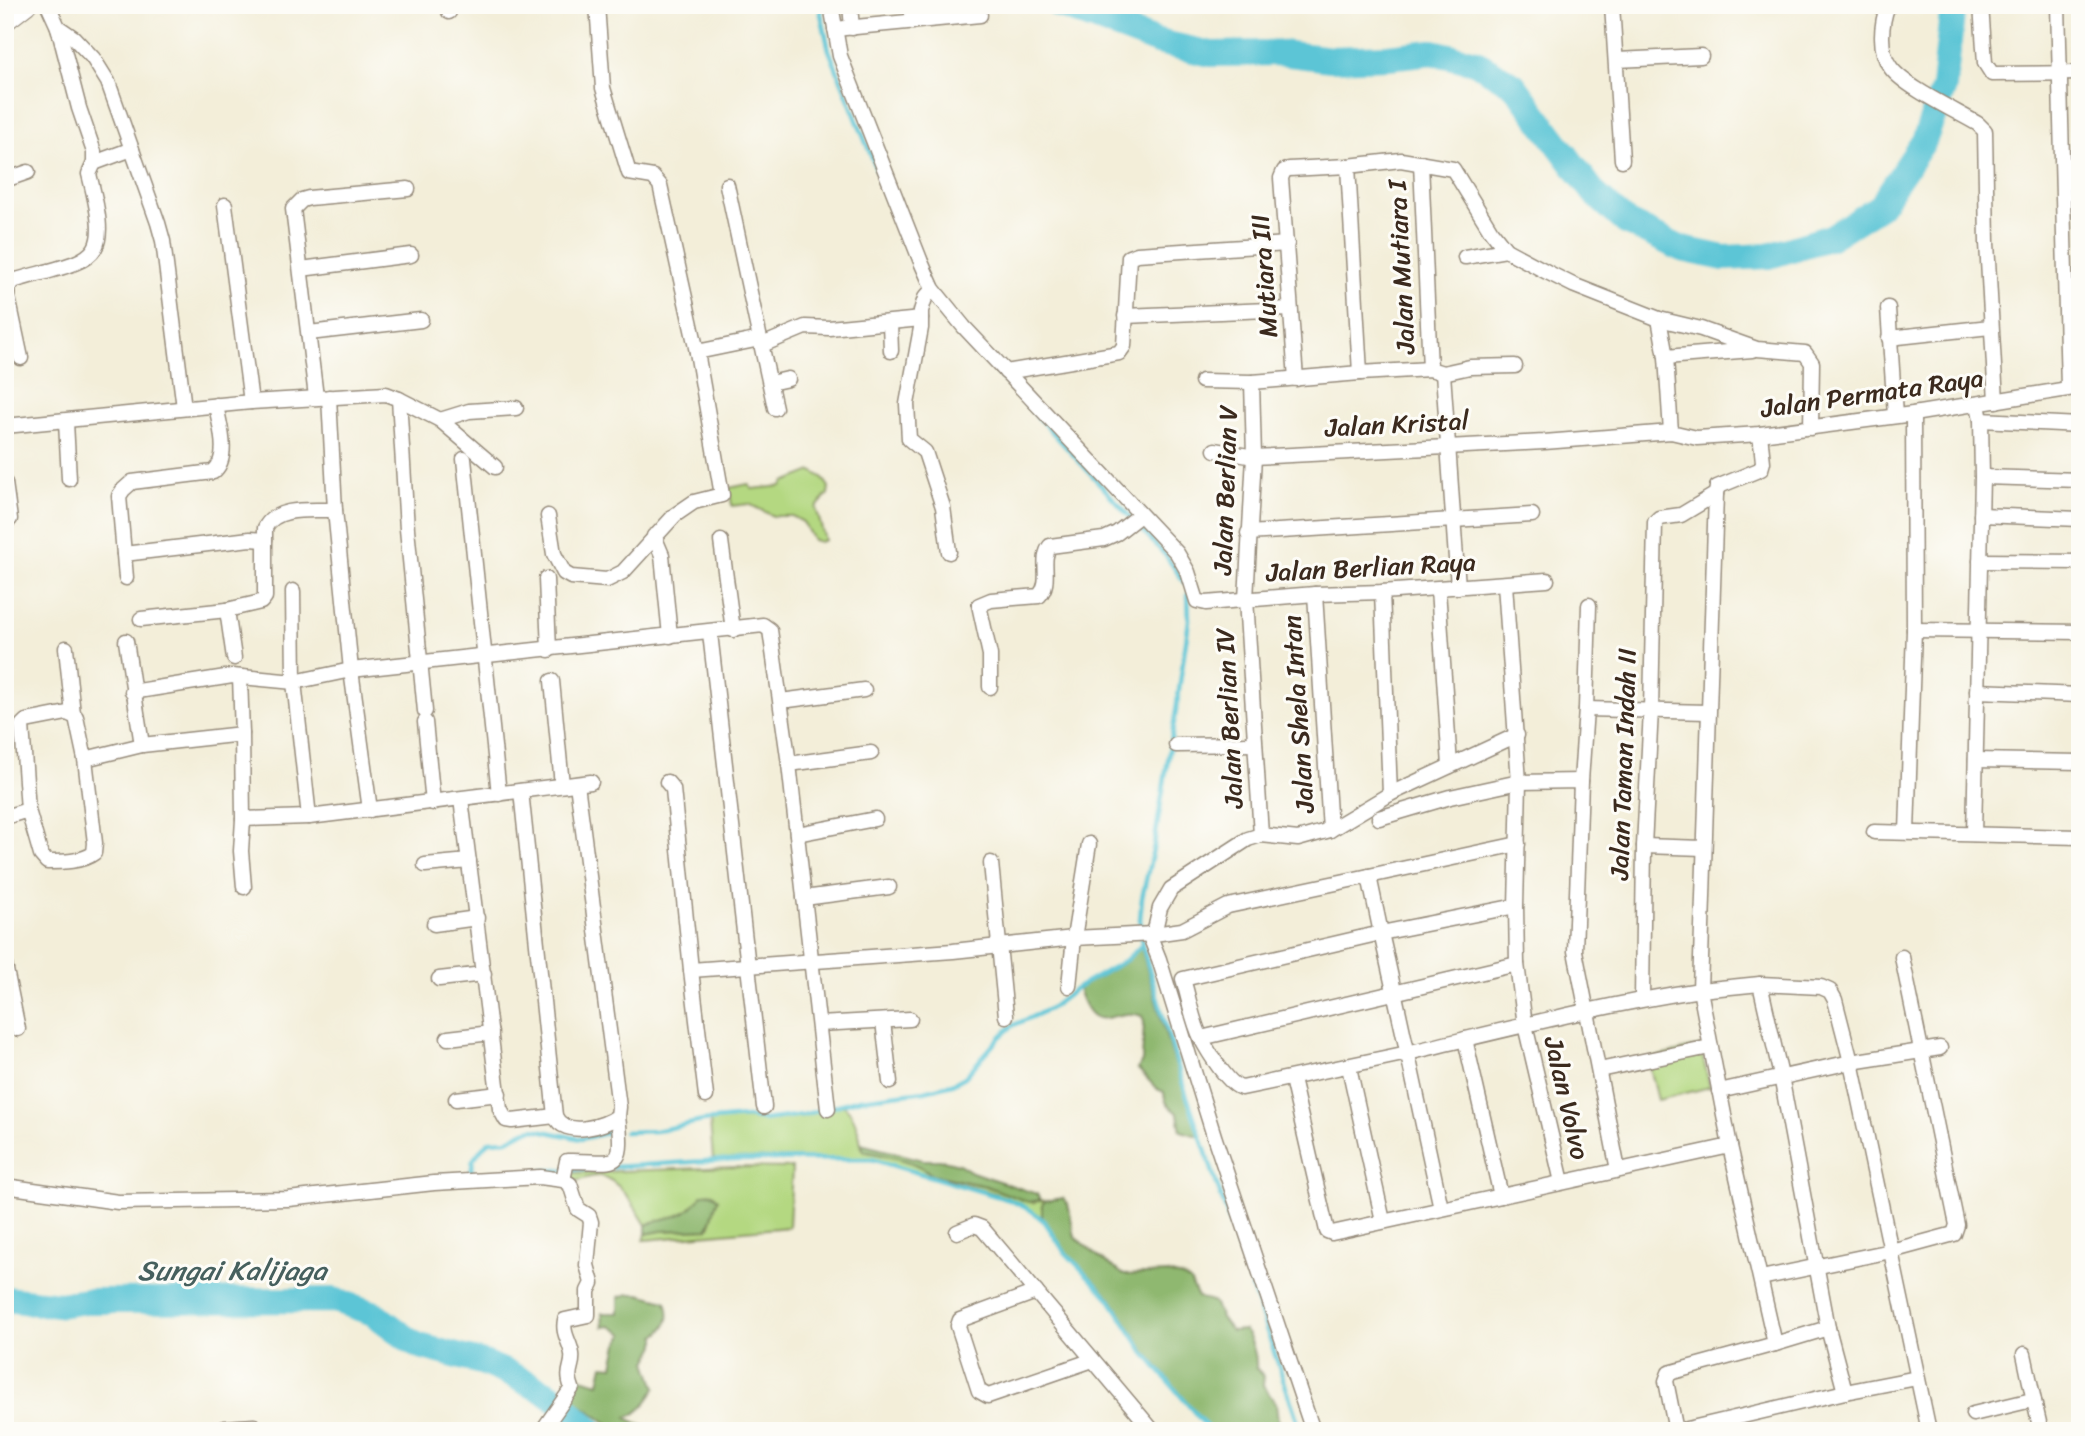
<svg xmlns="http://www.w3.org/2000/svg" width="2085" height="1436" font-family="Sriracha,sans-serif">
	<style>
		.green { fill: #b4d881; stroke: #788150; stroke-width: 2 }
		.forest { fill: #8fb86f; stroke: #657146; stroke-width: 2 }
		.lines { fill: none; stroke-linecap: round; stroke-linejoin: round }
		.stream { stroke: #5bc5d6; stroke-width: 4.5 }
		.river { stroke: #5bc5d6; stroke-width: 26 }
		.minor-casing { stroke: #978c7c; stroke-width: 17 }
		.tertiary-casing { stroke: #978c7c; stroke-width: 20 }
		.minor { stroke: #fff; stroke-width: 14 }
		.tertiary { stroke: #fff; stroke-width: 18 }
		.labels { text-anchor: middle; stroke-width: 6; stroke-linejoin: round; paint-order: stroke }
		.street-label { font-size: 26px; fill: #3b2a1e; stroke: #fdfcf7 }
		.water-label { font-size: 28px; font-style: italic; fill: #46605e; stroke: #fdfcf7 }
	</style>
	<rect width="100%" height="100%" fill="#fdfcf7"/>
	<filter id="ink" filterUnits="userSpaceOnUse"><feTurbulence type="fractalNoise" baseFrequency=".0143" numOctaves="2"/><feDisplacementMap in="SourceGraphic" scale="14" xChannelSelector="R" yChannelSelector="G"/><feConvolveMatrix kernelMatrix="1 2 1 2 8 2 1 2 1" color-interpolation-filters="sRGB"/></filter>
	<filter id="wash" filterUnits="userSpaceOnUse"><feTurbulence type="fractalNoise" baseFrequency=".00686" numOctaves="4" result="noise"/><feDisplacementMap in="SourceGraphic" scale="28" xChannelSelector="R" yChannelSelector="G"/><feGaussianBlur stdDeviation="1.57" result="paint"/><feColorMatrix in="noise" values="0 0 0 0 0 0 0 0 0 0 0 0 0 0 0 0 0 1.4 0 .05"/><feComposite in="paint" operator="in"/></filter>
	<g filter="url(#wash)">
		<rect width="100%" height="100%" fill="#f3eed9"/>
		<g class="green">
			<path d="M812,471L822,477L829,487L828,494L816,508L825,540L820,542L813,540L803,522L792,516H773L749,504L732,506L729,488L748,484L752,489L781,486L784,482Z"/>
			<path d="M1700,1046L1710,1087L1658,1100L1648,1059Z"/>
			<path d="M843,1105C854,1112 861,1136 861,1148L867,1152C886,1154 916,1161 931,1174L986,1186L1033,1203L1040,1200L1045,1201L1042,1205V1218C1007,1186 918,1177 871,1158L713,1159L710,1121L746,1118L763,1121L803,1116Z"/>
			<path d="M733,1167L792,1168L789,1227L644,1240L646,1234L661,1231L707,1229L711,1225V1214L696,1203C680,1221 666,1216 646,1225C636,1209 620,1179 600,1176C591,1175 582,1181 572,1181L570,1173Z"/>
		</g>
		<g class="forest">
			<path d="M1141,947L1167,1039L1201,1137L1181,1131L1178,1114C1169,1106 1165,1105 1164,1092L1157,1089L1138,1069L1142,1061L1144,1022L1142,1016C1112,1005 1095,1042 1078,989L1127,961Z"/>
			<path d="M861,1144L923,1160H943L959,1164L972,1172L1037,1194L1040,1200L1028,1202L986,1186L931,1174C914,1159 884,1156 863,1151Z"/>
			<path d="M712,1193L718,1199C714,1207 712,1224 707,1229L661,1231L646,1234V1225C676,1211 679,1225 703,1194Z"/>
			<path d="M1063,1198L1068,1204L1075,1237L1100,1258L1124,1275L1168,1273L1185,1278L1190,1281L1198,1298C1217,1301 1212,1300 1220,1316C1223,1321 1228,1326 1231,1331L1244,1330C1252,1338 1257,1357 1256,1368L1264,1376L1263,1385L1276,1404L1278,1420L1284,1431H1211L1145,1351L1110,1297L1065,1251L1042,1218V1205L1045,1201Z"/>
			<path d="M629,1294H639L666,1301C671,1317 669,1326 656,1336V1345L647,1362L656,1388C649,1399 640,1414 627,1417L628,1419L657,1431H619L569,1397L571,1375L599,1383L603,1365L613,1366L618,1344L624,1334L610,1326L603,1327L602,1313H619V1297Z"/>
		</g>
		<g class="lines">
			<g class="stream">
				<path d="M819,5L829,50L905,241"/>
				<path d="M916,268L926,291"/>
				<path d="M929,297L956,327"/>
				<path d="M988,362L1166,556L1184,582"/>
				<path d="M1142,945L1185,1091L1301,1431"/>
				<path d="M625,1132L655,1131L703,1121L746,1117L763,1120L803,1115L860,1099L925,1091L952,1084L965,1077L1000,1037L1012,1026L1051,1008L1077,988L1126,960L1142,945L1140,919L1142,898L1154,845L1177,704L1189,620L1188,594"/>
				<path d="M612,1167L723,1160L871,1159L1010,1200L1032,1211L1045,1222L1064,1251L1109,1298L1144,1352L1210,1431"/>
				<path d="M542,1171L593,1168"/>
				<path d="M471,1174L473,1160L482,1148L490,1141L507,1140L525,1131L534,1129L581,1139L615,1131"/>
			</g>
			<g class="river">
				<path d="M1059,5L1158,42L1211,54L1281,53L1331,59L1388,57L1432,52L1475,62L1514,85L1595,194L1626,222L1682,249L1724,258L1769,256L1831,237L1880,206L1924,141L1944,87L1953,5"/>
				<path d="M5,1299L59,1305L86,1301L334,1300L373,1313L416,1345L484,1363L512,1375L551,1395L592,1431"/>
			</g>
		</g>
	</g>
	<g filter="url(#ink)">
		<g class="lines">
			<g class="minor-casing">
				<g id="minor">
					<path d="M48,5L58,27L74,38L93,58L108,82L158,223L163,241L184,408"/>
					<path d="M597,5L603,88L629,173L653,177L660,185L697,352"/>
					<path d="M831,5L840,56L921,262L933,289L964,327L1177,553L1188,572L1197,601L1206,603L1315,594L1382,592L1547,580"/>
					<path d="M850,5L852,28"/>
					<path d="M911,5L913,22"/>
					<path d="M1612,5L1622,160"/>
					<path d="M1888,5C1881,23 1878,51 1891,68C1905,87 1956,111 1978,124L1985,131L1987,243L1996,401"/>
					<path d="M1981,5L1985,63L1992,74L2080,73"/>
					<path d="M2058,5L2068,388"/>
					<path d="M449,12L450,5"/>
					<path d="M835,29L980,15"/>
					<path d="M1617,60L1701,56"/>
					<path d="M94,163L132,149"/>
					<path d="M1421,163L1430,369"/>
					<path d="M1348,166L1360,373"/>
					<path d="M5,180L28,172"/>
					<path d="M225,205L251,402"/>
					<path d="M1465,257L1506,250"/>
					<path d="M301,269L411,255"/>
					<path d="M933,289L925,298L921,311V328L907,404L909,439L925,452L943,507L949,552"/>
					<path d="M1888,308L1895,415"/>
					<path d="M1125,316L1290,309"/>
					<path d="M1659,319L1666,357L1671,432"/>
					<path d="M890,323L891,351"/>
					<path d="M309,333L421,320"/>
					<path d="M1889,338L1990,327"/>
					<path d="M760,339L775,408"/>
					<path d="M762,345L805,327L829,328L921,319"/>
					<path d="M1666,357L1752,350"/>
					<path d="M21,358L7,292L10,284L16,280C98,257 112,264 89,174L94,163V152L79,108L58,27"/>
					<path d="M1006,372L1119,353L1124,346L1129,257L1137,254L1287,244"/>
					<path d="M1443,373L1458,587"/>
					<path d="M1296,379L1281,178L1284,171L1289,169L1348,166L1401,160L1453,169L1491,231L1506,250L1547,272L1573,285L1659,319L1701,329L1757,349L1805,353L1812,363L1811,428"/>
					<path d="M1202,381L1252,382L1360,373L1430,369L1443,373L1470,367L1515,366"/>
					<path d="M1252,382L1254,457L1246,599L1261,835"/>
					<path d="M770,383L788,379"/>
					<path d="M316,397L293,209L302,200L309,198L408,189"/>
					<path d="M329,397L335,510L351,670L763,625L770,630L789,764L828,1109"/>
					<path d="M399,399L440,420L495,467"/>
					<path d="M440,420L469,411L516,408"/>
					<path d="M1981,420L2080,425"/>
					<path d="M66,422L69,479"/>
					<path d="M5,426L251,402L386,394L399,399L407,529L425,711"/>
					<path d="M1215,450L1254,457L1544,442L1671,432L1697,438L1760,434L1913,414L2080,387"/>
					<path d="M464,459L499,794"/>
					<path d="M1982,477L2080,480"/>
					<path d="M5,483L10,519"/>
					<path d="M1981,515L2080,519"/>
					<path d="M548,516L554,554L564,573L571,577L607,580L623,572L675,515L694,502L722,495L697,352L760,339L727,185"/>
					<path d="M1248,533L1532,515"/>
					<path d="M654,536L662,555L670,636"/>
					<path d="M721,541L733,630"/>
					<path d="M124,554L250,539L265,540"/>
					<path d="M1980,561L2080,562"/>
					<path d="M126,578L119,496L123,490L132,482L213,472C231,458 219,424 216,405"/>
					<path d="M546,579L549,650"/>
					<path d="M1438,589L1450,766"/>
					<path d="M293,591L294,682L309,817"/>
					<path d="M1382,592L1390,794"/>
					<path d="M1315,594L1330,830"/>
					<path d="M227,610L234,658"/>
					<path d="M141,619L227,610L261,602L265,597V528C276,505 314,511 335,510"/>
					<path d="M1914,630L2080,632"/>
					<path d="M710,633L764,1107"/>
					<path d="M126,641L142,745"/>
					<path d="M66,648L73,714"/>
					<path d="M240,677L242,734"/>
					<path d="M552,681L562,785"/>
					<path d="M990,687V655L979,605L991,600L1039,596C1053,581 1039,561 1050,546L1104,539L1117,533L1140,515"/>
					<path d="M1977,691L2080,695"/>
					<path d="M132,692L232,676L294,682L351,670L370,810"/>
					<path d="M781,701L864,690"/>
					<path d="M1586,709L1708,712"/>
					<path d="M425,722L433,803"/>
					<path d="M1176,745L1254,744"/>
					<path d="M1976,760L2080,762"/>
					<path d="M789,764L871,753"/>
					<path d="M1581,781L1586,709L1589,605"/>
					<path d="M667,782L673,789L691,970L953,951L1074,938L1154,934L1182,930L1228,906L1369,876L1381,933L1516,906L1519,782L1505,584"/>
					<path d="M521,791L555,1116C564,1138 604,1127 618,1116L619,1107L577,784"/>
					<path d="M461,799L500,1109L506,1120L512,1121L555,1116"/>
					<path d="M28,810L41,855L47,862C62,862 82,862 94,853L95,843L85,759"/>
					<path d="M5,817L28,810L22,725L26,721L67,713L76,717L85,759L142,745L242,734L243,819L309,817L591,782"/>
					<path d="M1379,818L1450,797L1519,782L1581,781L1575,951L1618,1170"/>
					<path d="M243,819L241,851L244,887"/>
					<path d="M1874,832L2080,837"/>
					<path d="M1907,832L1914,630L1913,414"/>
					<path d="M797,834L875,819"/>
					<path d="M1974,834L1982,477L1981,420L1978,404"/>
					<path d="M1644,846L1703,848"/>
					<path d="M991,863L1006,1016"/>
					<path d="M425,865L469,861"/>
					<path d="M1369,876L1518,844"/>
					<path d="M804,898L889,887"/>
					<path d="M1516,906L1517,964"/>
					<path d="M434,924L477,918"/>
					<path d="M1149,934L1159,959L1215,1139L1313,1431"/>
					<path d="M1154,934L1160,908L1171,889L1248,839L1261,835L1298,839L1330,830L1390,794L1517,735"/>
					<path d="M5,965L18,1029"/>
					<path d="M691,970L706,1096"/>
					<path d="M439,979L484,974"/>
					<path d="M1069,986L1074,938L1089,844"/>
					<path d="M1642,999L1644,846L1651,710L1655,522L1659,518L1681,515L1716,494"/>
					<path d="M883,1021L890,1082"/>
					<path d="M819,1024L910,1019"/>
					<path d="M448,1038L491,1033"/>
					<path d="M1201,1038L1517,964L1525,1025L1562,1182"/>
					<path d="M1465,1039L1501,1196"/>
					<path d="M1349,1067L1383,1221"/>
					<path d="M1599,1070L1710,1047"/>
					<path d="M1292,1079L1327,1231L1332,1233L1730,1146L1700,990L1760,984"/>
					<path d="M1719,1091L1851,1062L1940,1048"/>
					<path d="M456,1099L499,1094"/>
					<path d="M563,1180L567,1161C616,1160 625,1174 618,1116"/>
					<path d="M5,1186L118,1202L288,1199L434,1183L540,1177L563,1180L570,1184L578,1209L589,1216L591,1222L587,1265L592,1283L588,1291V1315L565,1320C562,1334 570,1341 572,1354C574,1367 565,1370 572,1388L542,1431"/>
					<path d="M1441,1208C1421,1116 1402,1025 1381,933L1183,979C1189,998 1192,1020 1201,1038C1207,1050 1229,1086 1242,1088L1403,1054L1407,1053C1505,1030 1601,1005 1700,990L1716,494L1717,487L1761,469L1763,462L1760,434"/>
					<path d="M957,1232L974,1225L982,1228L1153,1431"/>
					<path d="M1761,1278L1891,1251L1954,1234L1957,1225L1902,957"/>
					<path d="M1036,1292L960,1320L958,1326L979,1391L988,1396L1093,1360"/>
					<path d="M1775,1344L1828,1328"/>
					<path d="M2024,1354L2034,1401"/>
					<path d="M1845,1392L1828,1328L1781,1076L1760,984L1821,987L1830,991L1835,1000L1851,1062L1929,1431"/>
					<path d="M1973,1414L2032,1400L2034,1401L2041,1431"/>
					<path d="M223,1431L225,1428L254,1426"/>
					<path d="M1676,1431L1666,1381L1669,1373L1775,1344L1730,1146"/>
					<path d="M1679,1431L1845,1392L1917,1378"/>
				</g>
			</g>
			<g class="tertiary-casing">
				<path id="tertiary" d="M5,22L27,5"/>
			</g>
			<use href="#minor" class="minor"/>
			<use href="#tertiary" class="tertiary"/>
		</g>
	</g>
	<g class="labels">
		<g class="street-label">
			<text transform="translate(1401 267) rotate(-93)" y="9">Jalan Mutiara I</text>
			<text transform="translate(1264 276) rotate(-94)" y="9">Mutiara III</text>
			<text transform="translate(1872 393) rotate(-8)" y="9">Jalan Permata Raya</text>
			<text transform="translate(1397 424) rotate(-3)" y="9">Jalan Kristal</text>
			<text transform="translate(1225 490) rotate(-88)" y="9">Jalan Berlian V</text>
			<text transform="translate(1371 567) rotate(-3)" y="9">Jalan Berlian Raya</text>
			<text transform="translate(1298 714) rotate(-94)" y="9">Jalan Shela Intan</text>
			<text transform="translate(1229 718) rotate(-93)" y="9">Jalan Berlian IV</text>
			<text transform="translate(1623 764) rotate(-88)" y="9">Jalan Taman Indah II</text>
			<text transform="translate(1567 1098) rotate(77)" y="9">Jalan Volvo</text>
		</g>
		<g class="water-label">
			<text x="232" y="1280">Sungai Kalijaga</text>
		</g>
	</g>
	<rect width="2085" height="1436" fill="none" stroke="#fdfcf7" stroke-width="28"/>
</svg>
